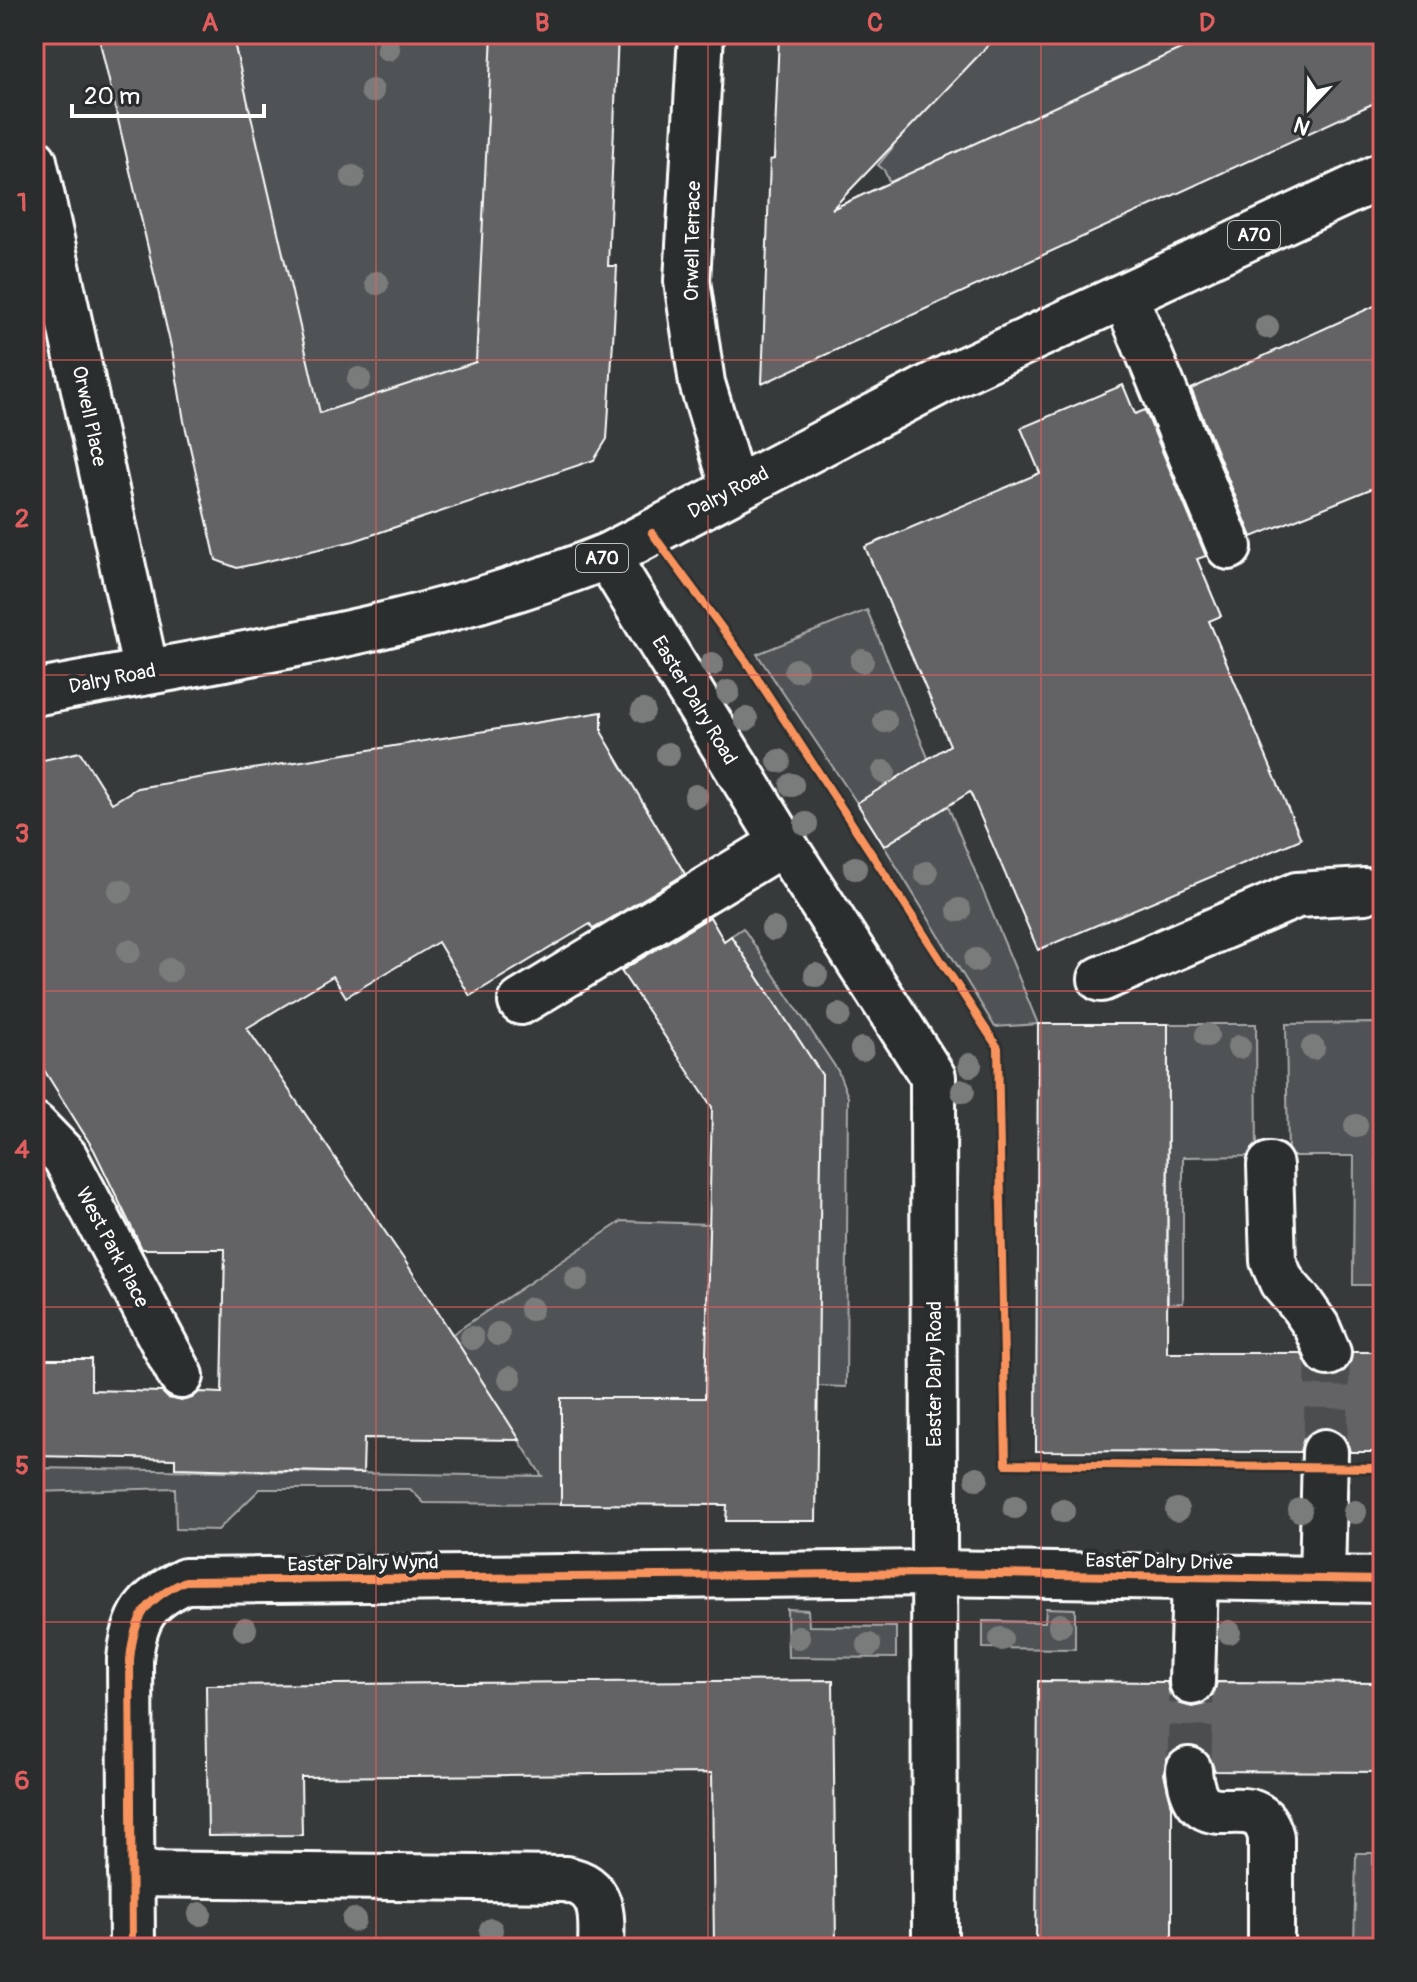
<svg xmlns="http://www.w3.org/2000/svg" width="1417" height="1982" font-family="Pangolin,sans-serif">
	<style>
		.green { fill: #505354; stroke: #a8a9aa; stroke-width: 2 }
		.building { fill: #636465; stroke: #fff; stroke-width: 2 }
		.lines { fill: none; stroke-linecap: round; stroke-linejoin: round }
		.minor-tunnel { stroke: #4b4e4f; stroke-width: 44; stroke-dasharray: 44 22; stroke-linecap: butt }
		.minor-casing { stroke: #fff; stroke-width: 50 }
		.major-casing { stroke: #fff; stroke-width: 50 }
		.minor { stroke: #2a2d2e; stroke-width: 44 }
		.major { stroke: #2a2d2e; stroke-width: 44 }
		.cycleway-casing { stroke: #2a2d2e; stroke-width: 13 }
		.cycleway { stroke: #f8935d; stroke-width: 8 }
		.tree { fill: #7a7c7c }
		.grid { fill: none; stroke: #e05e5e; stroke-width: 2; stroke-opacity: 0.55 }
		.labels { text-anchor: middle; stroke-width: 8; stroke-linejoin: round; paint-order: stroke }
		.shield { fill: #2a2d2e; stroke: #bfc0c0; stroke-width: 2 }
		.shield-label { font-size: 18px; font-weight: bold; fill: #fff }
		.street-label { font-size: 20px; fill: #fff; stroke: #2a2d2e }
		.neatline { fill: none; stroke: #e05e5e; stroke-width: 3 }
		.grid-label { font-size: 26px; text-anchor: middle; font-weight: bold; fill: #e05e5e }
	</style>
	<rect width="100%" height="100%" fill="#373a3b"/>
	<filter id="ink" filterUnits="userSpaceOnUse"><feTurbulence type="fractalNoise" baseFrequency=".0125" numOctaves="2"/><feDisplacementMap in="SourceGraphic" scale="16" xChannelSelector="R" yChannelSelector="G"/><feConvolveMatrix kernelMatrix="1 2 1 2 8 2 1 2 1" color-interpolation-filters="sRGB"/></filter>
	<g filter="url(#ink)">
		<g class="green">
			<path d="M232,34H492L489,358L318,414Z"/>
			<path d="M999,34H1213L926,167L904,215L884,170L878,165L893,147L896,58Z"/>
			<path d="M867,610L1038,1024L995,1027L884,846L926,819L900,777L857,803L757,654Z"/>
			<path d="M743,928L838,1071L848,1097L846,1387L816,1386L822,1075L731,936Z"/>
			<path d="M1376,1023V1285H1353L1354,1156H1288L1286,1024Z"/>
			<path d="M1168,1024H1256L1257,1156L1183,1157V1303L1168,1304Z"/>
			<path d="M622,1221L709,1224L707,1313L729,1398H562L561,1504L424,1503L410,1489H260L218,1530L176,1529L175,1488L34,1492V1468L542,1476L451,1335Z"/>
			<path d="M1046,1608L1075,1609V1649L983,1648V1621L1045,1622Z"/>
			<path d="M787,1609L808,1610L809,1626L896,1627V1658L788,1657Z"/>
			<path d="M1356,1853H1373V1948H1354Z"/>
		</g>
		<g class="building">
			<path d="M98,34H232L320,413L476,362L492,34H618L608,266H617L614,325L607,439L594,460L354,541L237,568L216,560L184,421L173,355Z"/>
			<path d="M779,34H999L832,209L1213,34H1383V99L762,384L770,160L774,159Z"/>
			<path d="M1383,302V484L1252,537L1191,389Z"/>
			<path d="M1123,385L1135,414L1145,410L1206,556L1197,559L1221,616L1209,621L1301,839L1038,950L970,792L884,846L857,803L950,745L865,547L1040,473L1021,428Z"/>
			<path d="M602,712V733L685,874L593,929L590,924L470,996L438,942L346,997L333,976L247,1028L405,1261L520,1440L364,1438L363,1473L175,1468V1459L34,1456V1359H91V1390L162,1392L168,1398L181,1401L192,1398L199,1392L222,1393L225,1249H142L94,1150L34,1054V762L80,752L112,803L137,788Z"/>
			<path d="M710,917L724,941L731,936L822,1075L816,1521H726L727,1505L561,1504V1398H705L712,1107L621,971Z"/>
			<path d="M1038,1024H1168L1167,1353H1301L1312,1372L1326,1378L1337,1376L1347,1369L1352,1352H1383V1452H1350L1347,1441L1339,1431L1325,1427L1312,1431L1304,1438L1300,1452L1036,1451Z"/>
			<path d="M833,1680L836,1948H714L712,1773L301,1777L302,1835L208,1836L206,1685Z"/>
			<path d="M1038,1681L1167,1682L1170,1695L1178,1703L1192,1707L1205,1704L1213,1696L1217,1682L1383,1683V1772L1215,1771L1208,1754L1198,1747L1185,1745L1173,1751L1166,1761L1164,1774L1172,1806V1948H1036Z"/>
		</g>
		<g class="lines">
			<g class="minor-tunnel">
				<path d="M1325,1452L1328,1353"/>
				<path d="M1189,1770L1192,1682"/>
			</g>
			<g class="minor-casing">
				<g id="minor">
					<path d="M701,34L687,281L702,383L734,489"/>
					<path d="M34,161L146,672"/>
					<path d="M1125,296L1229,547"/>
					<path d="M607,556L783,843L933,1077L935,1948"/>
					<path d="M1101,979L1297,895L1365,891"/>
					<path d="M521,1002L783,843"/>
					<path d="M34,1125L65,1157L181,1376"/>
					<path d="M1270,1165L1273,1261L1282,1282L1301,1304L1317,1327L1328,1353"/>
					<path d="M1322,1579L1325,1452"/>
					<path d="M1192,1682L1195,1577"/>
					<path d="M1189,1770C1195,1848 1257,1779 1271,1837V1948"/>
					<path d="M131,1874L565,1879C605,1886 602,1916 601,1948"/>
					<path d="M132,1948L130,1660C134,1617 145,1600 185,1581L934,1573L1383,1580"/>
				</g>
			</g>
			<g class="major-casing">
				<path id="major" d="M34,693C227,656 424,630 607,556L951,376L1383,175"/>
			</g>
			<use href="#minor" class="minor"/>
			<use href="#major" class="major"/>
			<g class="cycleway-casing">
				<g id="cycleway">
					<path d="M652,533L746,661L998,1048L1006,1464L1383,1468"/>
					<path d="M132,1948L130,1660C134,1617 145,1600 185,1581L934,1573L1383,1580"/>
				</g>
			</g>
			<use href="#cycleway" class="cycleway"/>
		</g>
		<g class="tree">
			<circle cx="388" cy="49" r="12"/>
			<circle cx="372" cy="91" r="12"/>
			<circle cx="353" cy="177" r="12"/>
			<circle cx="377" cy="283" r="12"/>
			<circle cx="1267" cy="327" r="12"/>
			<circle cx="359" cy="379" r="12"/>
			<circle cx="862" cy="661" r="12"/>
			<circle cx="712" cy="664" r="12"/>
			<circle cx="796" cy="670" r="12"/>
			<circle cx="728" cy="692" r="12"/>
			<circle cx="643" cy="711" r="12"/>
			<circle cx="746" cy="719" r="12"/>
			<circle cx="885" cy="721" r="12"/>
			<circle cx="668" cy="754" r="12"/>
			<circle cx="779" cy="761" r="12"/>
			<circle cx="884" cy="772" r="12"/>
			<circle cx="792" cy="785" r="12"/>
			<circle cx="696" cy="796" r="12"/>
			<circle cx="806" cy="824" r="12"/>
			<circle cx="855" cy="868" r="12"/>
			<circle cx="926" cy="873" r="12"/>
			<circle cx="120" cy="891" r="12"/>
			<circle cx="959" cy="910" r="12"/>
			<circle cx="773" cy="929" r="12"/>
			<circle cx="129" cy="951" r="12"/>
			<circle cx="976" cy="960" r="12"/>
			<circle cx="170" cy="970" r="12"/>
			<circle cx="816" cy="975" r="12"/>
			<circle cx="839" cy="1015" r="12"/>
			<circle cx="1207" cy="1035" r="12"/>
			<circle cx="1239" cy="1047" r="12"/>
			<circle cx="1313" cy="1048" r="12"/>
			<circle cx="862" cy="1049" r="12"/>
			<circle cx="970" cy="1065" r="12"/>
			<circle cx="963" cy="1091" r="12"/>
			<circle cx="1356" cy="1126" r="12"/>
			<circle cx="577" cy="1279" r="12"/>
			<circle cx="531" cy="1309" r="12"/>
			<circle cx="498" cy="1334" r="12"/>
			<circle cx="472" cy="1338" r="12"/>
			<circle cx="510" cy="1378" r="12"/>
			<circle cx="977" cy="1478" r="12"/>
			<circle cx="1015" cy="1507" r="12"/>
			<circle cx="1177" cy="1510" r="12"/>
			<circle cx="1300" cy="1510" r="12"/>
			<circle cx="1063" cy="1511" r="12"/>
			<circle cx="1355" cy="1512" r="12"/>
			<circle cx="1060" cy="1625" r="12"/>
			<circle cx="245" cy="1629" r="12"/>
			<circle cx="1229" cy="1632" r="12"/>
			<circle cx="798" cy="1637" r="12"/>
			<circle cx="1001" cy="1639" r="12"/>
			<circle cx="869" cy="1645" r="12"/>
			<circle cx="200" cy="1914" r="12"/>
			<circle cx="354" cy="1920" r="12"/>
			<circle cx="491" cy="1930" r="12"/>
		</g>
	</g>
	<path class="grid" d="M376,34V1948M708,34V1948M1041,34V1948M34,360H1383M34,675H1383M34,991H1383M34,1307H1383M34,1622H1383"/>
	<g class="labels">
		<g class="shield">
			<rect x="1228" y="221" width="52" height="28" rx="6"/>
			<rect x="576" y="544" width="52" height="28" rx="6"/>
		</g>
		<g class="shield-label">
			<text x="1254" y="241">A70</text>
			<text x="602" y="564">A70</text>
		</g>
		<g class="street-label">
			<text transform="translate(692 241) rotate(-89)" y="7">Orwell Terrace</text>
			<text transform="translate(90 416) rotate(78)" y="7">Orwell Place</text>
			<text transform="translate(728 492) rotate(-28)" y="7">Dalry Road</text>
			<text transform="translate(112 678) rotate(-11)" y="7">Dalry Road</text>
			<text transform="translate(695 700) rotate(59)" y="7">Easter Dalry Road</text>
			<text transform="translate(113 1247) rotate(62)" y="7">West Park Place</text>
			<text transform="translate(934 1374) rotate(-90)" y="7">Easter Dalry Road</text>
			<text transform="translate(1159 1561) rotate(1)" y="7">Easter Dalry Drive</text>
			<text transform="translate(363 1563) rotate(-1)" y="7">Easter Dalry Wynd</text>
		</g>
	</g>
	<rect width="1417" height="1982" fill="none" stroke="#2a2d2e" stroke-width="88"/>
	<g transform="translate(1309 108) rotate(202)" stroke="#2a2d2e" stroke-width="6" paint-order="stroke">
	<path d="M0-6L14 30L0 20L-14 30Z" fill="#ffffff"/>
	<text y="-12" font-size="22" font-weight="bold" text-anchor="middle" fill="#ffffff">N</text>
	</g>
	<path d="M72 104v12h192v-12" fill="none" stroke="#ffffff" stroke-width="4"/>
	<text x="84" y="104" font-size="24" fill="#ffffff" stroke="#2a2d2e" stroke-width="6" paint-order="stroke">20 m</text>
	<rect x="44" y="44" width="1329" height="1894" class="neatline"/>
	<g class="grid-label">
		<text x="210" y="31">A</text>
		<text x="542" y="31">B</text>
		<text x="875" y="31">C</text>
		<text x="1207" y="31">D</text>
		<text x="22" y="211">1</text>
		<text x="22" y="527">2</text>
		<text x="22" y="842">3</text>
		<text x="22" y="1158">4</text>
		<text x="22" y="1474">5</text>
		<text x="22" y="1789">6</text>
	</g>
</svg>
